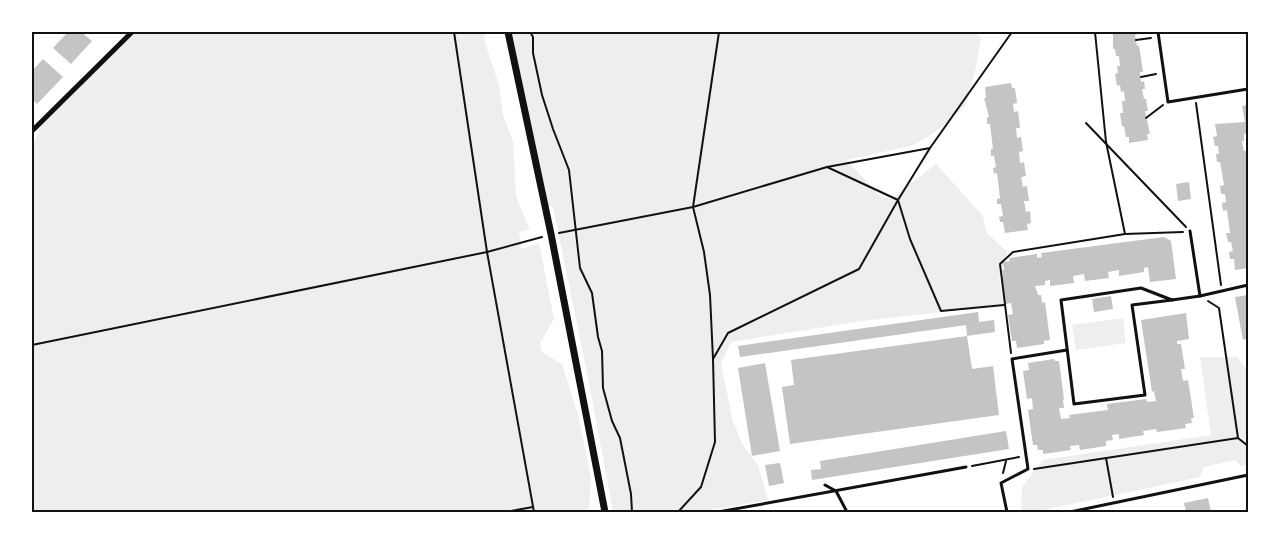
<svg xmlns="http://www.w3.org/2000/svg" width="1280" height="544" font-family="Overpass,sans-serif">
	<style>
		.green { fill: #eee }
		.building { fill: #c4c4c4 }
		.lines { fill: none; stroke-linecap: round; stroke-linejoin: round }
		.path { stroke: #111; stroke-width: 2 }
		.service { stroke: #111; stroke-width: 3 }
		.minor { stroke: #111; stroke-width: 5 }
		.tertiary { stroke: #111; stroke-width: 7 }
		.neatline { fill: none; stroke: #111; stroke-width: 2 }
	</style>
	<rect width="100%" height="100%" fill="#fff"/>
	<g class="green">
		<path d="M132,32H485V43L499,85L503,115L513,142L516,196L530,230L519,232L522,249L539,243L554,319L540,343L542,352L562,364L579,418L591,478L589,508L581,512H32V146L45,118Z"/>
		<path d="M511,32H976L981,38L975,72L966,105L938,130L914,145L847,160L881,197L891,199L936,164L983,216L986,232L1007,252L999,279L1004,305L862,321L731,342L721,364L733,422L743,445L758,465L768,500L699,512H613L587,373L553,207L548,205Z"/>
		<path d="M1123,318L1126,343L1076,350L1072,325Z"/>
		<path d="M1200,357H1237L1248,371V465L1241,466L1235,460L1204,467L1200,477L1034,512H1021L1022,487L1043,460L1211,435Z"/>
	</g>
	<g class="building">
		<path d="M68,32H81L92,41L71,64L53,48Z"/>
		<path d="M1113,32H1138V34L1135,35L1137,46L1139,45L1143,72H1140L1141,82L1144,81L1145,89H1142L1144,99H1146L1148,111H1145L1150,134H1147L1148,140L1129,143V137H1126L1124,126L1122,127L1120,113H1123L1122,101H1125L1124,91L1121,92L1120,85L1117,86L1115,74L1118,73L1117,66H1120L1119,56H1116L1115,49H1113Z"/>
		<path d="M43,59L63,77L37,104L32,99V71Z"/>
		<path d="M1011,83L1012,88H1015L1017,103L1013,104L1014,112L1018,111L1020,128H1016L1017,138L1021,137L1023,151L1019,152L1020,163L1024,162L1026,176L1021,177L1023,187L1027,186L1029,201H1024L1026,212L1030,211L1031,223L1027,224L1028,230L1005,233L1003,222H1000L999,217L1003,216L1001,204H997V199L1000,198L997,173L994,174L993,168L996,167L994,156H991V149H993L990,124H987V117H989L984,98H986L985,87Z"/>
		<path d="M1248,105V133L1244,134V141H1242L1244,151H1246L1248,175V268L1235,270L1234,259H1230L1229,252L1233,251L1231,242H1228L1226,233H1230L1227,210L1223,211L1222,203L1226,202L1225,194H1221L1220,186L1224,185L1220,162H1217L1216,154H1219L1218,146H1215L1213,137L1217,136L1215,124L1245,122L1242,106Z"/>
		<path d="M1189,182L1191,199L1178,201L1176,184Z"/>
		<path d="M1164,237L1171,241L1176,279L1150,282L1148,267L1144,268V272L1119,276V270L1108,272L1109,278L1085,281L1084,274L1073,276L1074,283L1050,286V280L1045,281V285L1035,286L1038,295H1041L1042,303L1045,302L1050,340L1044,341V344L1017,348L1016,341H1012L1008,315L1013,314L1011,303L1005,304L1001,275H1003L1002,270H1004L1003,262L1010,261L1009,258L1037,254V258L1042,257L1041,253Z"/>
		<path d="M1248,295V338L1243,340L1235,297Z"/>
		<path d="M1111,296L1113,309L1094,312L1092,299Z"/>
		<path d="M978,312L979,322L994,320L995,332L967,336L966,325L740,357L738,346Z"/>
		<path d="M1186,313L1189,339L1177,341V344H1181L1185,369H1181L1183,381L1188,380L1194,418H1191L1192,423L1185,424L1186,428L1157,432L1156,429L1143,431L1144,435L1119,439V434L1112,435L1113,440L1106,441V446L1080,450L1079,445L1070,446L1071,450L1043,454V450H1038L1037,445H1033L1028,410L1033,409L1032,398L1027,399L1023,371L1029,370L1028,363L1054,359L1055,361H1059L1064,399L1063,400L1064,408H1059L1061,419L1070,418L1069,415L1108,410L1107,404L1146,399L1147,402L1156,401L1154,391L1152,392L1141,320Z"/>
		<path d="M967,336L972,369L993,366L999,415L790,444L782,387L794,385L791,360Z"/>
		<path d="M765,363L780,451L752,456L738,368Z"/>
		<path d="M1006,431L1009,449L812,480L811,470L821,469L820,461Z"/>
		<path d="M780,463L784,483L769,486L765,465Z"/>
		<path d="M1208,498L1211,512H1186L1184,503Z"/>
	</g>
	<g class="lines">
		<g class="path">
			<path d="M454,32L487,252L534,512"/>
			<path d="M530,32L533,37V53L542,95L553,129L569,170L580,268L592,293L598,337L602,351L603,388L612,421L620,438L631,494L632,512"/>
			<path d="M1095,32L1106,142L1125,234"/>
			<path d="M1136,40L1151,38"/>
			<path d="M1141,77L1156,74"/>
			<path d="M1196,103L1221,285"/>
			<path d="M1146,118L1163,105"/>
			<path d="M1086,123L1186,227"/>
			<path d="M559,233L693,207L827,167L930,148"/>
			<path d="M1208,301L1219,308L1238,438"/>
			<path d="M1004,305L941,311L910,239L898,200L930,148L1012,32"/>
			<path d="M32,345L487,252L542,237"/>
			<path d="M1011,353L1000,264L1013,252L1125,234L1183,232"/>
			<path d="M713,359L710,295L704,252L693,207L719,32"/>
			<path d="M1106,458L1113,497"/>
			<path d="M972,466L1019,457"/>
			<path d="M1034,469L1238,438L1248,446"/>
			<path d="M1003,473L1006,461"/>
			<path d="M505,512L533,507"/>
			<path d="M678,512L701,487L715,442L713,359L728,333L859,269L898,200L827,167"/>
		</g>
		<g class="service">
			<path d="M1158,32L1168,102L1248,89"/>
			<path d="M1190,231L1200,296L1248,285"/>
			<path d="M1141,288L1172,300L1132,305L1145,395L1074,404L1061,300Z"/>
			<path d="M1172,300L1200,296"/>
			<path d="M825,485L836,491L847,512"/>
			<path d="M718,512L966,467"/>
			<path d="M1007,512L1001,483L1028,469L1012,359L1067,350"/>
			<path d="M1070,512L1248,475"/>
		</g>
		<path class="minor" d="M32,131L132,32"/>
		<path class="tertiary" d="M508,32L551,234L605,512"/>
	</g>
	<rect width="1280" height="544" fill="none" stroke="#ffffff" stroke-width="66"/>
	<rect x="33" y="33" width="1214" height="478" class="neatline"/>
</svg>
